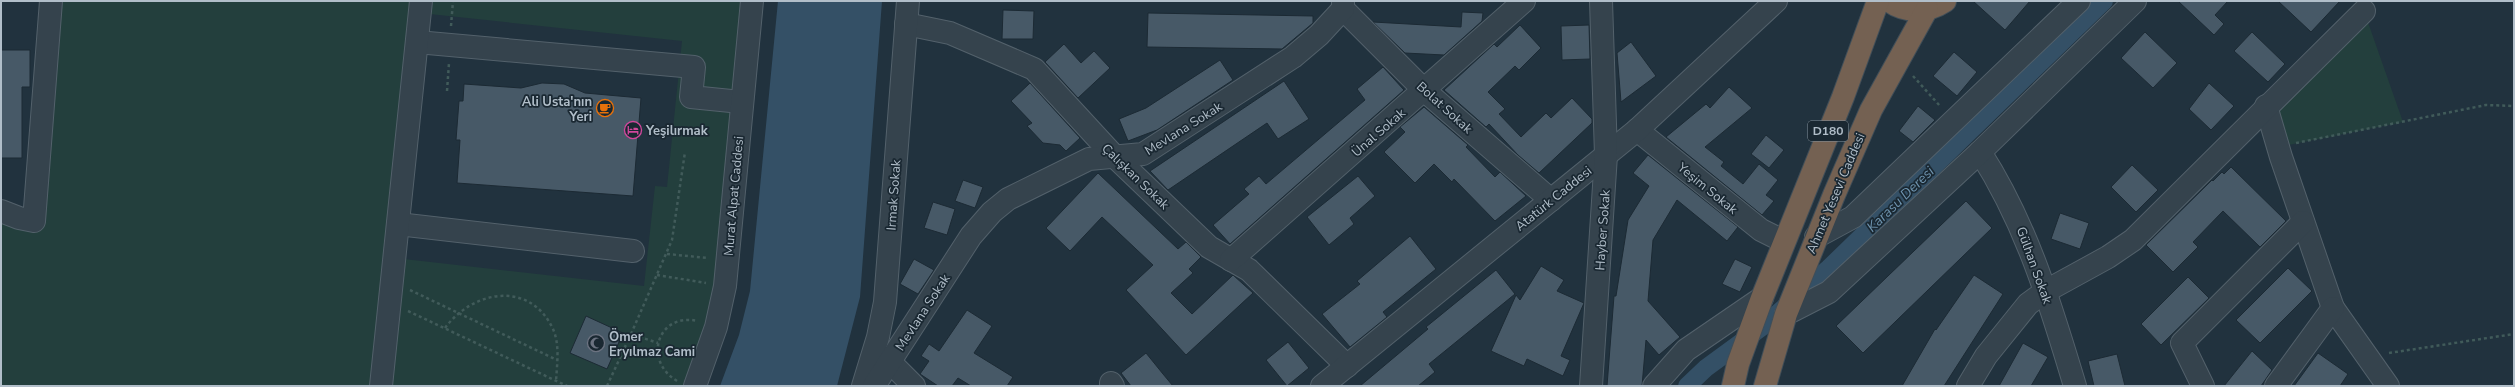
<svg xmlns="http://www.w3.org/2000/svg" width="2515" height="387" font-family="'Nunito Sans',sans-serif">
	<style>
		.green { fill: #233f3d; fill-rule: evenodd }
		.water { fill: #345066 }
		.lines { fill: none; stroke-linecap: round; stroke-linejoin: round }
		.canal { stroke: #345066; stroke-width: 18 }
		.building { fill: #475967; stroke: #1c2a34 }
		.minor-casing { stroke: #53616b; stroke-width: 24 }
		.highway-casing { stroke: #404e58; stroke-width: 24 }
		.path { stroke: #415b5a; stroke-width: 2.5; stroke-dasharray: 3 3; stroke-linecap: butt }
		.minor { stroke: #35434d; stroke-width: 22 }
		.highway { stroke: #746152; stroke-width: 22 }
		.labels { text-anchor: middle; stroke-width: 3.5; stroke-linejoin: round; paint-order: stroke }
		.shield { fill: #1a2832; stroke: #84919c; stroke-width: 1 }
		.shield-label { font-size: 12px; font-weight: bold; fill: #b1bec9 }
		.poi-label { font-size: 13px; font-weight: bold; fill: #b1bec9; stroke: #1a2832; text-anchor: start }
		.street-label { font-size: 13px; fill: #b1bec9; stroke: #1a2832 }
		.water-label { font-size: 14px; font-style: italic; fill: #6f94af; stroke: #1a2832 }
	</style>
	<rect width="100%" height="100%" fill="#21323e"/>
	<g class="green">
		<path d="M51,1H752L728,260L695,386H1V211L34,220ZM420,13L682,41L667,187L655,186L644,286L395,258Z"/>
		<path d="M2364,11L2403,122L2278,147L2266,106Z"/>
	</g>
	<path class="water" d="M778,1H882L860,297L837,386H720L739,335L750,291Z"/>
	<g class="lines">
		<path class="canal" d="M1687,386L1706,368L1762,327L1829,268L2104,1"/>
	</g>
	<g class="building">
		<path d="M1973,1H2030L2005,30Z"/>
		<path d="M2178,1H2228L2215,15L2224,24L2214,35Z"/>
		<path d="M2278,1H2340L2311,32Z"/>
		<path d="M1003,10L1034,11L1033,39H1002Z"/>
		<path d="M1462,12L1483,13L1482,21L1444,55L1405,53L1373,22L1461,27Z"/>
		<path d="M1148,13L1313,16V23L1282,49L1147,47Z"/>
		<path d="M1520,25L1541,48L1519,70L1515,66L1488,92L1505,109L1499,114L1521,137L1546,113L1551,118L1572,98L1592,119V123L1539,173L1518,155L1489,124L1486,127L1444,90L1494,44L1497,47Z"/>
		<path d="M1589,25L1590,59L1562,60L1561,26Z"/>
		<path d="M2145,32L2177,63L2153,88L2121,58Z"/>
		<path d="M2252,32L2285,64L2268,82L2234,51Z"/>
		<path d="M1631,42L1656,76L1621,102L1617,53Z"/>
		<path d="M1064,44L1081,63L1094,51L1110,68L1078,98L1045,62Z"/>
		<path d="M1,50H30V87H22V158H1Z"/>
		<path d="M1954,52L1977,72L1957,96L1933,76Z"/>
		<path d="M1220,60L1233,80L1157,130L1128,141L1119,119L1146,108Z"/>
		<path d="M1383,67L1404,90L1230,244L1213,225L1249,194L1244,189L1259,176L1266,184L1365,100L1357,89Z"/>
		<path d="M1284,81L1309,119L1278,139L1267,123L1168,190L1150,171Z"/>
		<path d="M542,83L564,84L585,93L641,98L633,196L457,183L460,140H456L459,101H463L464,84L521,88Z"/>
		<path d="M1030,83L1080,138L1066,151L1060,145L1043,143L1027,126L1032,123L1011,101Z"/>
		<path d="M2209,83L2234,106L2211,130L2189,109Z"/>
		<path d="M1729,87L1752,108L1705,147L1724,162L1721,166L1743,184L1759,164L1778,180L1766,195L1774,201L1762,215L1666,137L1706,104L1710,108Z"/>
		<path d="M1918,106L1935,120L1913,142L1899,131Z"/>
		<path d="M1424,107L1468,145L1466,147L1495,177L1500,172L1526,196L1495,221L1454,179L1452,182L1434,164L1415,183L1384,152L1405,132L1400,127Z"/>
		<path d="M1766,135L1784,150L1769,168L1751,154Z"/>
		<path d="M1648,155L1738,227L1727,241L1677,200L1653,240L1648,301L1680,337L1659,355L1646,340L1642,386H1607L1614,296H1616L1628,220L1649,186L1633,173Z"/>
		<path d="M2132,165L2158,190L2136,212L2111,187Z"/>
		<path d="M2231,167L2286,221L2260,247L2223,211L2193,242L2198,247L2173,272L2146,245L2212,180L2213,181L2222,172L2224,174Z"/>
		<path d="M1098,173L1178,249L1186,242L1201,257L1189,269L1193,273L1171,293L1192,314L1233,275L1253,293L1186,355L1126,290L1153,265L1102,217L1070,251L1046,228Z"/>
		<path d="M1358,176L1375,196L1350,218L1354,224L1329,245L1307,217Z"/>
		<path d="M963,180L983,187L975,208L955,201Z"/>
		<path d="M1966,201L1992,228L1863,353L1836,326Z"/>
		<path d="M933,202L955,209L947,235L924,228Z"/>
		<path d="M2060,213L2089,223L2080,249L2051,239Z"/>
		<path d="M1410,236L1436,269L1383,312L1387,317L1350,347L1322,314L1360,284L1357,281Z"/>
		<path d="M914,259L934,270L918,294L900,284Z"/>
		<path d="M1735,259L1752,267L1740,292L1722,284Z"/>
		<path d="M1541,266L1564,280L1557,291L1584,303L1561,356L1570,360L1563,376L1527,359L1524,366L1491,351L1516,295L1520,300Z"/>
		<path d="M2288,268L2312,291L2260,343L2236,320Z"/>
		<path d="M1496,270L1515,294L1429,364L1435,372L1418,386H1360L1428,329L1426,327Z"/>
		<path d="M1974,275L2003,294L1944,386H1902L1935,329L1936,330Z"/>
		<path d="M2188,277L2209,298L2161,345L2141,324Z"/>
		<path d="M967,310L992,326L974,353L1013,377L1007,386H971L958,378L952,386H938L920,374L929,361L921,356L929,344L939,351Z"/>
		<path d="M586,316L623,333L607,369L570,353Z"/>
		<path d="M1288,342L1309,368L1287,386L1266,360Z"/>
		<path d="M2023,343L2048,357L2031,386H1999Z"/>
		<path d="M2252,351L2272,370L2261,386H2224Z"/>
		<path d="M1146,353L1163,374L1173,386H1131L1121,373Z"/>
		<path d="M2318,353L2348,374L2340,386H2294Z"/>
		<path d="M2117,354L2125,386H2094L2088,361Z"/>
	</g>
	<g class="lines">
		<g class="minor-casing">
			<g id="minor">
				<path d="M1343,9L1425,91L1551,200"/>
				<path d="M906,24L950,33L1034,69L1115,157L1209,247L1249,270L1347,366"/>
				<path d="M417,42L694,67L691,97L741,102"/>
				<path d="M2266,106L2281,157L2333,308L2388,386"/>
				<path d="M1637,130L1761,230L1783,241"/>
				<path d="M1980,152C2027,225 2050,303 2075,386"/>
				<path d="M1,211L19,218L34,221L51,1"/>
				<path d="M398,224L633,251"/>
				<path d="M1816,237L1853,217L2079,1"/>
				<path d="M1231,260L1524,1"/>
				<path d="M1786,314L1829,292L1980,152L2135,1"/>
				<path d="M890,362L914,386"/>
				<path d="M1111,383L1113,386"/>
				<path d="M381,386L421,1"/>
				<path d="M695,386L716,327L725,286L752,1"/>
				<path d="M863,386L878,337L885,302L908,1"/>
				<path d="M874,386L971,236L992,212L1008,199L1089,159L1143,154L1293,57L1319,35L1343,9V1"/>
				<path d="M1322,386L1637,130L1776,1"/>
				<path d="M1591,386L1606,155L1601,1"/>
				<path d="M1654,386L1686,350L1762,298"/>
				<path d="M1968,386L1986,356L2028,304L2046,291L2108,257L2133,240L2364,11"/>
				<path d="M2203,386L2182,343L2303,222"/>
				<path d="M2276,386L2333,308"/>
			</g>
		</g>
		<g class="highway-casing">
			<g id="highway">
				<path d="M1889,1C1906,13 1927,13 1945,1"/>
				<path d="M1733,386L1738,364L1762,298L1843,97L1878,1"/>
				<path d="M1765,386L1786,314L1834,195L1871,110L1927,9"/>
			</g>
		</g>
		<g class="path">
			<path d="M451,26L453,1"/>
			<path d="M1913,76L1940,106"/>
			<path d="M447,91L449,63"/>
			<path d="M2296,143L2486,105L2514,106"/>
			<path d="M667,254L708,258"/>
			<path d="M657,275L706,283"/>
			<path d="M410,290L557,360"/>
			<path d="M408,311L567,386"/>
			<path d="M445,328C473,290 530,280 553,329C560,345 557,364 556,381"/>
			<path d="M631,334L672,240L685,152"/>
			<path d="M2389,353L2514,334"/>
			<path d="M677,381C642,360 658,312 698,321"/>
			<path d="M607,386L631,334L658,343"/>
		</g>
		<use href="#minor" class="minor"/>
		<use href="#highway" class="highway"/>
	</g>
	<defs>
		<g id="cafe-ring" transform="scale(0.9)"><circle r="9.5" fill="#1a2832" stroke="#e8710a" stroke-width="1.5"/><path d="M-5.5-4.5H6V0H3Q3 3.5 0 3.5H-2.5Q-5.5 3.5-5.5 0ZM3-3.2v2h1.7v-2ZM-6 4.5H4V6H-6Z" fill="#e8710a"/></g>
		<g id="hotel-ring" transform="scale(0.9)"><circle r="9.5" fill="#1a2832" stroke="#d1479c" stroke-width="1.5"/><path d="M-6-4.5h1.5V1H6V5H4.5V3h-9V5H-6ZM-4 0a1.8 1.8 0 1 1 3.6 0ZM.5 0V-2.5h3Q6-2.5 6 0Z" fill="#d1479c"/></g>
		<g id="mosque-ring" transform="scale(0.9)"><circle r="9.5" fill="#1a2832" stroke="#6b7280" stroke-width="1.5"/><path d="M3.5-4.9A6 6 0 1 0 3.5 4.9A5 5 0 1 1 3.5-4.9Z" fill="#6b7280"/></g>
	</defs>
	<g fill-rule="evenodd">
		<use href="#cafe-ring" x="605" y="108"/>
		<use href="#hotel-ring" x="633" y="130"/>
		<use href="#mosque-ring" x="596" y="343"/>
	</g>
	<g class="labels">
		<rect class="shield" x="1808" y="121" width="40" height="20" rx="3"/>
		<g class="shield-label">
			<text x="1828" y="135">D180</text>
		</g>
		<g class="poi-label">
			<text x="592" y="106" text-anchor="end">Ali Usta'nın<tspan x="592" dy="15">Yeri</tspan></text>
			<text x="646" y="135">Yeşilırmak</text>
			<text x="609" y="341">Ömer<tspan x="609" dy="15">Eryılmaz Cami</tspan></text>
		</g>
		<g class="street-label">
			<text transform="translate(1445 107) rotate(42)" y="5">Bolat Sokak</text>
			<text transform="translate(1183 128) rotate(-32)" y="5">Mevlana Sokak</text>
			<text transform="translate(1378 132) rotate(-41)" y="5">Ünal Sokak</text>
			<text transform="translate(1136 176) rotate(44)" y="5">Çalışkan Sokak</text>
			<text transform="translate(1708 188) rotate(39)" y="5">Yeşim Sokak</text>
			<text transform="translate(1835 193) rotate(-67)" y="5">Ahmet Yesevi Caddesi</text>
			<text transform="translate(893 195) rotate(-86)" y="5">Irmak Sokak</text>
			<text transform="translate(733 196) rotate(-85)" y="5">Murat Alpat Caddesi</text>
			<text transform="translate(1553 198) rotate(-39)" y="5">Atatürk Caddesi</text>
			<text transform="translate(1602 230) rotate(-86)" y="5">Hayber Sokak</text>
			<text transform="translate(2035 265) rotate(70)" y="5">Gülhan Sokak</text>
			<text transform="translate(922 312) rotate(-57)" y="5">Mevlana Sokak</text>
		</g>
		<g class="water-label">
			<text transform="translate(1900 199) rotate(-44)" y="5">Karasu Deresi</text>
		</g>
	</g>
	<rect width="2515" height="387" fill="none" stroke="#b1bec9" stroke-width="4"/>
</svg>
